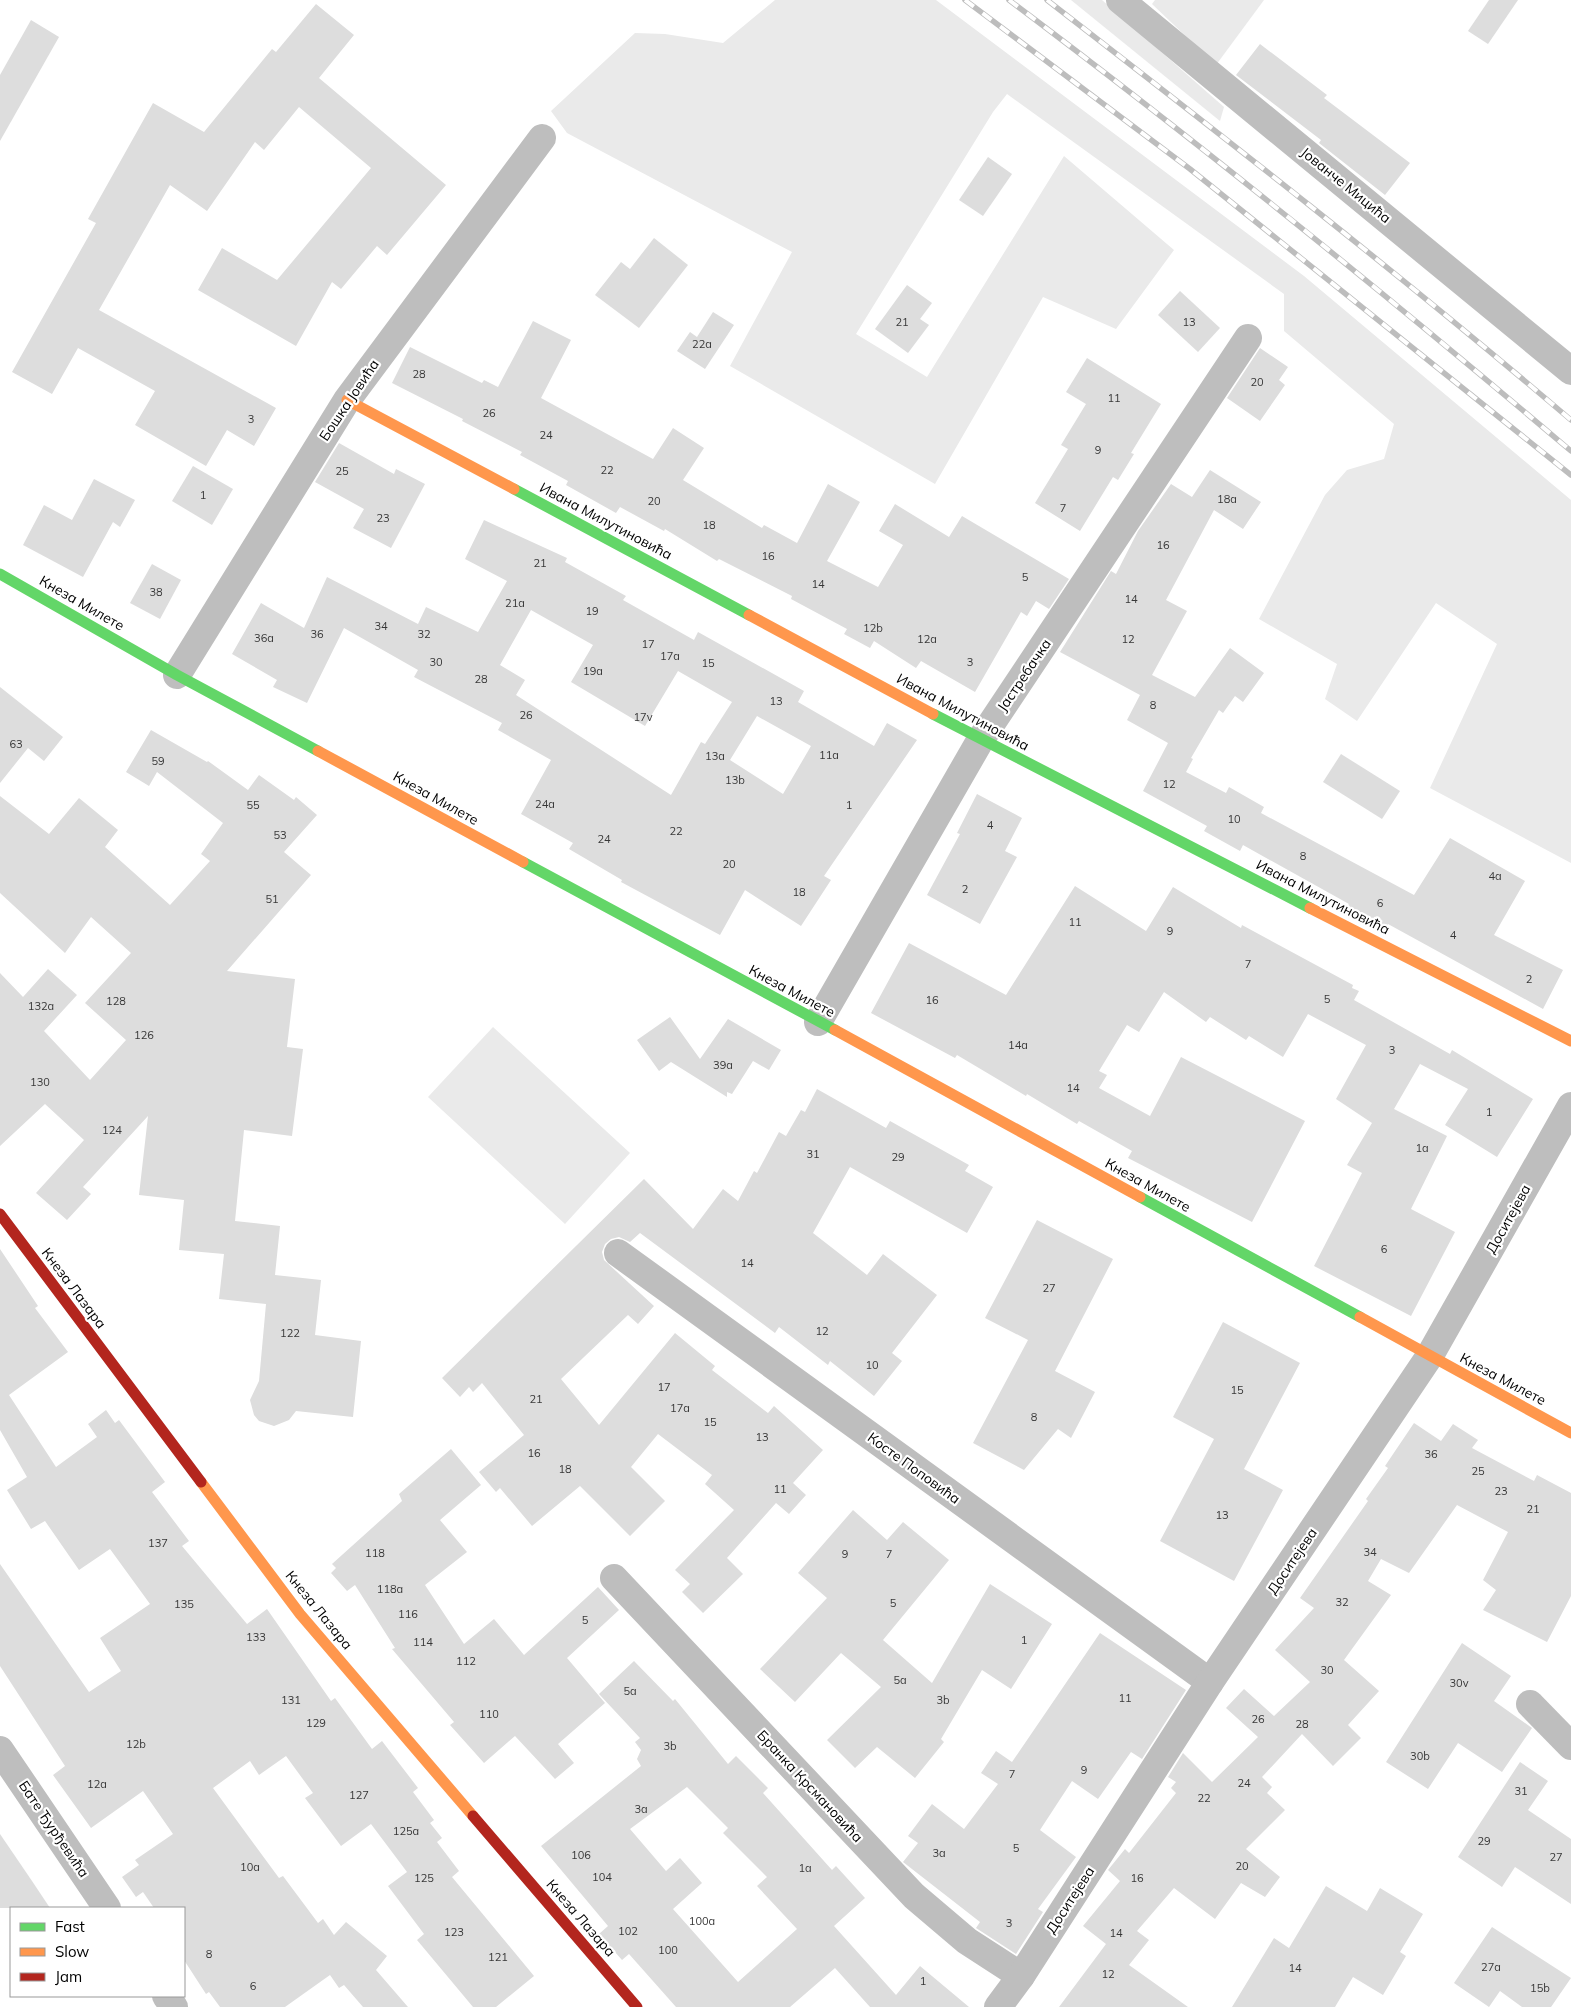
<svg xmlns="http://www.w3.org/2000/svg" width="1571" height="2007" font-family="Mulish,sans-serif">
	<style>
		.green { fill: #eaeaea }
		.building { fill: #ddd; fill-rule: evenodd }
		.lines { fill: none; stroke-linecap: round; stroke-linejoin: round }
		.street { stroke: #bebebe; stroke-width: 28 }
		.fast { stroke: #63d668; stroke-width: 11 }
		.slow { stroke: #ff974d; stroke-width: 11 }
		.jam { stroke: #b3261e; stroke-width: 11 }
		.rail-casing { stroke: #bdbdbd; stroke-width: 5.5 }
		.rail { stroke: #fff; stroke-width: 4; stroke-dasharray: 11; stroke-linecap: butt }
		.labels { text-anchor: middle; stroke-width: 4.5; stroke-linejoin: round; paint-order: stroke }
		.number-label { font-size: 11px; fill: #373737 }
		.street-label { font-size: 14px; fill: #000; stroke: #fff }
	</style>
	<rect width="100%" height="100%" fill="#fff"/>
	<g class="green">
		<path d="M775,0H936L1304,276L1571,500V863L1430,788L1497,644L1436,603L1357,721L1325,699L1337,664L1259,619L1325,495L1347,470L1384,459L1394,424L1284,331V294L1007,94L993,112L856,334L927,377L1064,156L1174,250L1116,329L1043,297L935,484L730,366L792,252L567,133L551,111L635,33L665,34L723,43Z"/>
		<path d="M1071,0H1102L1224,107L1220,121Z"/>
		<path d="M1155,0H1264L1216,65L1152,4Z"/>
		<path d="M493,1027L630,1153L565,1224L428,1097Z"/>
	</g>
	<g class="building">
		<path d="M1489,0H1518L1488,44L1468,31Z"/>
		<path d="M316,4L354,35L319,78L446,185L387,255L377,246L341,289L332,282L296,346L198,290L222,248L277,280L371,168L299,107L264,150L255,142L207,211L170,185L99,310L276,408L254,446L227,430L206,466L135,425L155,391L78,348L52,394L12,372L96,223L88,219L153,103L204,132L272,49L276,52Z"/>
		<path d="M31,20L59,37L0,141V75Z"/>
		<path d="M1260,44L1327,95L1324,98L1410,163L1385,195L1319,143L1321,140L1236,75Z"/>
		<path d="M988,157L1012,174L983,216L959,200Z"/>
		<path d="M654,238L688,265L639,328L595,295L621,262L630,269Z"/>
		<path d="M907,285L932,303L920,319L929,325L908,353L875,329Z"/>
		<path d="M1180,291L1220,328L1198,352L1158,315Z"/>
		<path d="M713,312L734,325L705,369L677,351L690,332L697,337Z"/>
		<path d="M533,321L571,340L541,398L653,459L673,428L704,448L683,480L762,528L764,525L797,543L828,484L860,502L827,561L878,587L903,545L879,531L895,504L949,537L962,516L1069,579L1049,609L1036,601L1027,616L1021,612L975,692L921,661L916,668L874,641L870,648L844,634L847,629L791,599L792,596L719,559L717,561L665,529L664,531L620,507L616,513L566,485L568,481L520,455L522,452L462,421L463,419L392,383L410,347L482,383L484,380L498,387Z"/>
		<path d="M1260,348L1288,367L1279,380L1285,385L1260,421L1227,398Z"/>
		<path d="M1087,358L1161,404L1131,453L1134,454L1118,480L1113,477L1080,531L1035,503L1068,449L1061,445L1086,404L1066,392Z"/>
		<path d="M339,443L394,474L396,469L425,484L391,548L353,528L364,509L315,482Z"/>
		<path d="M193,466L233,489L212,525L172,501Z"/>
		<path d="M1210,470L1261,502L1243,529L1214,510L1166,600L1187,611L1152,675L1195,697L1230,648L1264,673L1243,702L1235,696L1223,713L1219,710L1191,758L1193,759L1186,772L1226,793L1229,787L1264,807L1261,813L1414,895L1450,838L1525,881L1494,935L1563,970L1543,1009L1388,924L1385,928L1346,908L1349,904L1243,845L1240,851L1204,831L1207,826L1143,791L1168,743L1127,720L1140,695L1060,652L1111,571L1116,574L1138,531L1171,484L1192,497Z"/>
		<path d="M94,479L135,500L120,527L113,522L83,577L23,545L44,505L72,520Z"/>
		<path d="M484,520L567,558L565,562L626,596L623,600L694,640L698,632L804,691L798,702L874,746L887,723L917,740L824,876L831,880L801,926L745,890L720,935L621,882L622,880L569,849L573,843L521,814L551,760L498,730L502,723L414,677L418,670L344,628L307,703L273,687L277,680L232,654L261,603L304,628L327,577L418,624L426,607L478,632L507,581L465,559ZM531,610L593,645L571,682L645,726L678,671L732,702L705,744L701,742L671,795L516,695L525,680L500,665ZM757,716L811,746L783,794L730,760Z"/>
		<path d="M152,564L181,580L160,619L130,603Z"/>
		<path d="M0,687L63,737L44,761L28,748L0,783Z"/>
		<path d="M151,730L207,762L208,761L248,790L259,775L294,800L296,797L317,815L284,852L311,875L227,971L295,979L287,1047L303,1049L292,1136L244,1130L235,1221L280,1226L275,1275L321,1280L315,1335L361,1341L353,1417L296,1411L289,1420L274,1426L259,1421L254,1415L250,1400L259,1381L266,1304L219,1299L224,1254L179,1250L184,1200L139,1195L148,1116L83,1187L91,1194L67,1220L36,1193L84,1140L45,1104L0,1146V973L23,997L48,969L77,995L44,1031L90,1080L126,1040L85,1003L131,953L91,917L65,953L0,893V796L49,834L79,798L118,830L105,847L170,905L210,861L201,854L223,823L157,772L149,786L126,772Z"/>
		<path d="M1341,754L1400,791L1382,819L1323,782Z"/>
		<path d="M977,794L1022,818L1005,851L1017,857L980,924L927,895L960,834L957,833Z"/>
		<path d="M1075,886L1146,931L1173,887L1241,928L1242,925L1353,985L1352,988L1359,991L1354,1000L1450,1054L1452,1050L1533,1099L1497,1157L1445,1125L1468,1089L1420,1064L1394,1109L1447,1136L1411,1209L1455,1232L1411,1316L1314,1266L1362,1173L1347,1165L1372,1123L1336,1099L1366,1045L1308,1014L1283,1057L1249,1036L1246,1040L1210,1017L1206,1022L1164,992L1139,1032L1127,1025L1099,1071L1107,1075L1099,1088L1150,1116L1181,1057L1305,1121L1252,1222L1128,1158L1132,1151L1079,1121L1077,1124L1027,1094L1026,1096L957,1055L955,1058L871,1013L909,943L1006,995Z"/>
		<path d="M670,1017L700,1059L728,1019L781,1050L769,1070L753,1061L732,1094L727,1092V1097L671,1062L659,1071L637,1040Z"/>
		<path d="M817,1089L886,1128L890,1121L969,1165L965,1171L993,1187L967,1233L850,1167L813,1233L867,1275L883,1254L937,1295L892,1353L902,1361L874,1396L830,1361L828,1365L779,1327L775,1333L640,1233L630,1242L619,1237L611,1239L605,1244L602,1252L604,1260L654,1306L638,1324L628,1315L561,1379L599,1425L675,1333L715,1366L712,1370L768,1413L774,1406L823,1450L793,1483L806,1495L789,1514L776,1503L727,1558L743,1574L703,1613L682,1592L690,1584L675,1570L734,1510L705,1484L712,1475L658,1434L631,1467L665,1501L630,1536L580,1486L532,1526L500,1488L496,1492L479,1472L524,1435L482,1383L473,1392L469,1387L460,1397L442,1378L644,1179L693,1229L723,1189L738,1201L754,1171L757,1173L779,1132L786,1136L801,1110L805,1112Z"/>
		<path d="M1037,1220L1113,1259L1055,1371L1095,1392L1071,1438L1058,1429L1024,1470L973,1443L1028,1340L985,1318Z"/>
		<path d="M0,1249L38,1306L35,1308L68,1352L9,1395L56,1467L97,1437L88,1424L106,1410L115,1423L119,1420L165,1482L152,1492L189,1541L182,1546L247,1624L267,1609L331,1701L335,1698L372,1749L382,1741L418,1788L413,1792L434,1820L430,1823L442,1838L437,1842L459,1871L452,1877L534,1976L496,2007H473L417,1940L424,1934L388,1886L407,1872L371,1824L341,1846L305,1798L313,1793L286,1756L259,1775L250,1761L213,1788L279,1878L283,1876L318,1923L323,1919L334,1935L346,1922L387,1956L376,1970L408,2007H363L344,1985L339,1988L330,1975L285,2007H220L209,1992L206,1994L184,1960V1908H154L143,1892L136,1897L122,1877L139,1865L135,1860L173,1834L143,1791L91,1828L53,1775L65,1766L0,1666V1564L89,1692L121,1671L100,1638L150,1604L110,1549L79,1570L45,1521L31,1529L7,1490L27,1477L0,1430Z"/>
		<path d="M1223,1322L1300,1363L1244,1469L1283,1490L1234,1581L1160,1541L1214,1439L1173,1417Z"/>
		<path d="M1414,1423L1441,1441L1453,1424L1478,1440L1472,1448L1534,1481L1537,1475L1571,1493V1596L1547,1642L1483,1610L1496,1590L1483,1580L1508,1532L1457,1505L1409,1573L1381,1559L1368,1581L1391,1595L1344,1660L1379,1691L1348,1725L1361,1738L1333,1766L1302,1734L1262,1777L1272,1787L1267,1793L1285,1810L1246,1849L1280,1877L1265,1897L1241,1883L1215,1919L1174,1888L1137,1931L1149,1940L1129,1965L1188,2007H1059L1106,1944L1083,1926L1120,1881L1108,1870L1125,1849L1129,1853L1176,1793L1171,1788L1176,1782L1168,1777L1183,1753L1212,1782L1258,1737L1226,1708L1244,1689L1274,1716L1310,1682L1275,1650L1314,1608L1300,1598L1368,1501L1366,1499L1388,1468L1385,1466Z"/>
		<path d="M451,1449L481,1485L440,1520L467,1552L425,1585L464,1644L494,1619L524,1655L598,1587L619,1610L567,1658L605,1703L558,1744L574,1763L555,1779L515,1736L484,1763L450,1725L454,1722L392,1649L395,1648L355,1585L347,1591L331,1573L336,1568L332,1564L402,1501L399,1494Z"/>
		<path d="M853,1510L887,1540L903,1522L949,1560L883,1640L932,1683L990,1584L1052,1624L1011,1689L982,1670L941,1739L944,1742L915,1778L877,1747L855,1768L827,1740L881,1687L841,1653L795,1702L760,1669L827,1598L798,1573Z"/>
		<path d="M1100,1633L1186,1690L1142,1759L1131,1752L1098,1799L1072,1781L1040,1830L1076,1857L1038,1909L1043,1912L1016,1954L976,1928L980,1922L903,1862L918,1843L908,1836L932,1804L964,1829L998,1784L981,1773L996,1751L1012,1762Z"/>
		<path d="M1462,1643L1511,1676L1494,1701L1532,1728L1502,1772L1458,1743L1428,1789L1386,1762Z"/>
		<path d="M634,1661L673,1701L675,1699L728,1764L736,1756L768,1788L763,1793L832,1870L836,1866L865,1898L834,1926L896,1995L920,1966L969,2007H870L835,1968L790,2007H676L629,1954L622,1960L599,1934L608,1926L541,1846L641,1766L637,1759L641,1750L635,1742L640,1738L599,1694ZM687,1787L728,1828L723,1833L767,1877L757,1886L797,1929L738,1982L673,1909L702,1883L680,1858L666,1871L630,1829Z"/>
		<path d="M1520,1762L1548,1781L1528,1810L1571,1839V1904L1515,1867L1502,1887L1458,1857Z"/>
		<path d="M0,1834L32,1881L50,1908H0Z"/>
		<path d="M1326,1886L1367,1911L1380,1888L1423,1914L1400,1952L1406,1956L1383,1995L1353,1977L1335,2007H1232L1274,1938L1289,1948Z"/>
		<path d="M1492,1927L1571,1978L1551,2007H1522L1500,1991L1489,2007L1454,1983Z"/>
	</g>
	<g class="lines">
		<g class="street">
			<path d="M1120,0L1571,371"/>
			<path d="M177,675L347,400L542,138"/>
			<path d="M818,1022L981,739L1248,338"/>
			<path d="M618,1253L1210,1682"/>
			<path d="M614,1578L914,1896L967,1941L1021,1976"/>
			<path d="M1530,1704L1571,1746"/>
			<path d="M0,1750L107,1908"/>
			<path d="M166,1996L174,2007"/>
			<path d="M998,2007L1021,1976L1210,1682L1429,1357L1571,1106"/>
		</g>
		<g class="fast">
			<path d="M514,489L749,615"/>
			<path d="M0,574L177,675L318,751"/>
			<path d="M933,714L1310,908"/>
			<path d="M523,862L835,1030"/>
			<path d="M1140,1197L1360,1317"/>
		</g>
		<g class="slow">
			<path d="M347,400L514,489"/>
			<path d="M749,615L933,714"/>
			<path d="M318,751L523,862"/>
			<path d="M1310,908L1571,1041"/>
			<path d="M835,1030L1140,1197"/>
			<path d="M1360,1317L1571,1433"/>
			<path d="M201,1482L300,1614L473,1816"/>
		</g>
		<g class="jam">
			<path d="M0,1214L201,1482"/>
			<path d="M473,1816L637,2007"/>
		</g>
		<g class="rail-casing">
			<g id="rail">
				<path d="M965,0L1190,169L1571,475"/>
				<path d="M1009,0C1201,144 1388,296 1571,451"/>
				<path d="M1047,0C1224,137 1401,275 1571,420"/>
			</g>
		</g>
		<use href="#rail" class="rail"/>
	</g>
	<g class="labels">
		<g class="number-label">
			<text x="902" y="326">21</text>
			<text x="1189" y="326">13</text>
			<text x="702" y="348">22a</text>
			<text x="419" y="378">28</text>
			<text x="1257" y="386">20</text>
			<text x="1114" y="402">11</text>
			<text x="489" y="417">26</text>
			<text x="251" y="423">3</text>
			<text x="546" y="439">24</text>
			<text x="1098" y="454">9</text>
			<text x="607" y="474">22</text>
			<text x="342" y="475">25</text>
			<text x="203" y="499">1</text>
			<text x="1227" y="503">18a</text>
			<text x="654" y="505">20</text>
			<text x="1063" y="512">7</text>
			<text x="383" y="522">23</text>
			<text x="709" y="529">18</text>
			<text x="1163" y="549">16</text>
			<text x="768" y="560">16</text>
			<text x="540" y="567">21</text>
			<text x="1025" y="581">5</text>
			<text x="818" y="588">14</text>
			<text x="156" y="596">38</text>
			<text x="1131" y="603">14</text>
			<text x="515" y="607">21a</text>
			<text x="592" y="615">19</text>
			<text x="381" y="630">34</text>
			<text x="873" y="632">12b</text>
			<text x="317" y="638">36</text>
			<text x="424" y="638">32</text>
			<text x="264" y="642">36a</text>
			<text x="927" y="643">12a</text>
			<text x="1128" y="643">12</text>
			<text x="648" y="648">17</text>
			<text x="670" y="660">17a</text>
			<text x="436" y="666">30</text>
			<text x="970" y="666">3</text>
			<text x="708" y="667">15</text>
			<text x="593" y="675">19a</text>
			<text x="481" y="683">28</text>
			<text x="776" y="705">13</text>
			<text x="1153" y="709">8</text>
			<text x="526" y="719">26</text>
			<text x="643" y="721">17v</text>
			<text x="16" y="748">63</text>
			<text x="829" y="759">11a</text>
			<text x="715" y="760">13a</text>
			<text x="158" y="765">59</text>
			<text x="735" y="784">13b</text>
			<text x="1169" y="788">12</text>
			<text x="545" y="808">24a</text>
			<text x="253" y="809">55</text>
			<text x="849" y="809">1</text>
			<text x="1234" y="823">10</text>
			<text x="990" y="829">4</text>
			<text x="676" y="835">22</text>
			<text x="280" y="839">53</text>
			<text x="604" y="843">24</text>
			<text x="1303" y="860">8</text>
			<text x="729" y="868">20</text>
			<text x="1495" y="880">4a</text>
			<text x="965" y="893">2</text>
			<text x="799" y="896">18</text>
			<text x="272" y="903">51</text>
			<text x="1380" y="907">6</text>
			<text x="1075" y="926">11</text>
			<text x="1170" y="935">9</text>
			<text x="1453" y="939">4</text>
			<text x="1248" y="968">7</text>
			<text x="1529" y="983">2</text>
			<text x="1327" y="1003">5</text>
			<text x="932" y="1004">16</text>
			<text x="116" y="1005">128</text>
			<text x="41" y="1010">132a</text>
			<text x="144" y="1039">126</text>
			<text x="1018" y="1049">14a</text>
			<text x="1392" y="1054">3</text>
			<text x="723" y="1069">39a</text>
			<text x="40" y="1086">130</text>
			<text x="1073" y="1092">14</text>
			<text x="1489" y="1116">1</text>
			<text x="112" y="1134">124</text>
			<text x="1422" y="1152">1a</text>
			<text x="813" y="1158">31</text>
			<text x="898" y="1161">29</text>
			<text x="1384" y="1253">6</text>
			<text x="747" y="1267">14</text>
			<text x="1049" y="1292">27</text>
			<text x="822" y="1335">12</text>
			<text x="290" y="1337">122</text>
			<text x="872" y="1369">10</text>
			<text x="664" y="1391">17</text>
			<text x="1237" y="1394">15</text>
			<text x="536" y="1403">21</text>
			<text x="680" y="1412">17a</text>
			<text x="1034" y="1421">8</text>
			<text x="710" y="1426">15</text>
			<text x="762" y="1441">13</text>
			<text x="534" y="1457">16</text>
			<text x="1431" y="1458">36</text>
			<text x="565" y="1473">18</text>
			<text x="1478" y="1475">25</text>
			<text x="780" y="1493">11</text>
			<text x="1501" y="1495">23</text>
			<text x="1533" y="1513">21</text>
			<text x="1222" y="1519">13</text>
			<text x="158" y="1547">137</text>
			<text x="1370" y="1556">34</text>
			<text x="375" y="1557">118</text>
			<text x="845" y="1558">9</text>
			<text x="889" y="1558">7</text>
			<text x="390" y="1593">118a</text>
			<text x="1342" y="1606">32</text>
			<text x="893" y="1607">5</text>
			<text x="184" y="1608">135</text>
			<text x="408" y="1618">116</text>
			<text x="585" y="1624">5</text>
			<text x="256" y="1641">133</text>
			<text x="1024" y="1644">1</text>
			<text x="423" y="1646">114</text>
			<text x="466" y="1665">112</text>
			<text x="1327" y="1674">30</text>
			<text x="900" y="1684">5a</text>
			<text x="1459" y="1687">30v</text>
			<text x="630" y="1695">5a</text>
			<text x="1125" y="1702">11</text>
			<text x="291" y="1704">131</text>
			<text x="943" y="1704">3b</text>
			<text x="489" y="1718">110</text>
			<text x="1258" y="1723">26</text>
			<text x="316" y="1727">129</text>
			<text x="1302" y="1728">28</text>
			<text x="136" y="1748">12b</text>
			<text x="670" y="1750">3b</text>
			<text x="1420" y="1760">30b</text>
			<text x="1084" y="1774">9</text>
			<text x="1012" y="1778">7</text>
			<text x="1244" y="1787">24</text>
			<text x="97" y="1788">12a</text>
			<text x="1521" y="1795">31</text>
			<text x="359" y="1799">127</text>
			<text x="1204" y="1802">22</text>
			<text x="641" y="1813">3a</text>
			<text x="406" y="1835">125a</text>
			<text x="1484" y="1845">29</text>
			<text x="1016" y="1852">5</text>
			<text x="939" y="1857">3a</text>
			<text x="581" y="1859">106</text>
			<text x="1556" y="1861">27</text>
			<text x="1242" y="1870">20</text>
			<text x="250" y="1871">10a</text>
			<text x="805" y="1872">1a</text>
			<text x="602" y="1881">104</text>
			<text x="424" y="1882">125</text>
			<text x="1137" y="1882">16</text>
			<text x="702" y="1925">100a</text>
			<text x="1009" y="1927">3</text>
			<text x="628" y="1935">102</text>
			<text x="454" y="1936">123</text>
			<text x="1116" y="1937">14</text>
			<text x="668" y="1954">100</text>
			<text x="209" y="1958">8</text>
			<text x="498" y="1961">121</text>
			<text x="1491" y="1971">27a</text>
			<text x="1295" y="1972">14</text>
			<text x="1108" y="1978">12</text>
			<text x="923" y="1985">1</text>
			<text x="253" y="1990">6</text>
			<text x="1540" y="1992">15b</text>
		</g>
		<g class="street-label">
			<text transform="translate(1346 185) rotate(39)" y="5">Јованче Мицића</text>
			<text transform="translate(349 400) rotate(-56)" y="5">Бошка Јовића</text>
			<text transform="translate(606 521) rotate(28)" y="5">Ивана Милутиновића</text>
			<text transform="translate(82 603) rotate(30)" y="5">Кнеза Милете</text>
			<text transform="translate(1024 675) rotate(-56)" y="5">Јастребачка</text>
			<text transform="translate(963 712) rotate(28)" y="5">Ивана Милутиновића</text>
			<text transform="translate(436 798) rotate(29)" y="5">Кнеза Милете</text>
			<text transform="translate(1323 897) rotate(27)" y="5">Ивана Милутиновића</text>
			<text transform="translate(792 991) rotate(28)" y="5">Кнеза Милете</text>
			<text transform="translate(1148 1185) rotate(29)" y="5">Кнеза Милете</text>
			<text transform="translate(1508 1219) rotate(-61)" y="5">Доситејева</text>
			<text transform="translate(74 1288) rotate(53)" y="5">Кнеза Лазара</text>
			<text transform="translate(1503 1379) rotate(28)" y="5">Кнеза Милете</text>
			<text transform="translate(914 1468) rotate(36)" y="5">Косте Поповића</text>
			<text transform="translate(1292 1561) rotate(-56)" y="5">Доситејева</text>
			<text transform="translate(319 1610) rotate(51)" y="5">Кнеза Лазара</text>
			<text transform="translate(810 1786) rotate(47)" y="5">Бранка Крсмановића</text>
			<text transform="translate(54 1829) rotate(56)" y="5">Бате Ђурђевића</text>
			<text transform="translate(1070 1900) rotate(-57)" y="5">Доситејева</text>
			<text transform="translate(581 1918) rotate(49)" y="5">Кнеза Лазара</text>
		</g>
	</g>
	<rect x="10" y="1907" width="175" height="90" fill="#ffffff" stroke="#999999"/>
	<rect x="20" y="1923" width="25" height="8" fill="#63d668" stroke="#999999"/>
	<text x="55" y="1932" font-size="15" fill="#000000">Fast</text>
	<rect x="20" y="1948" width="25" height="8" fill="#ff974d" stroke="#999999"/>
	<text x="55" y="1957" font-size="15" fill="#000000">Slow</text>
	<rect x="20" y="1973" width="25" height="8" fill="#b3261e" stroke="#999999"/>
	<text x="55" y="1982" font-size="15" fill="#000000">Jam</text>
</svg>
